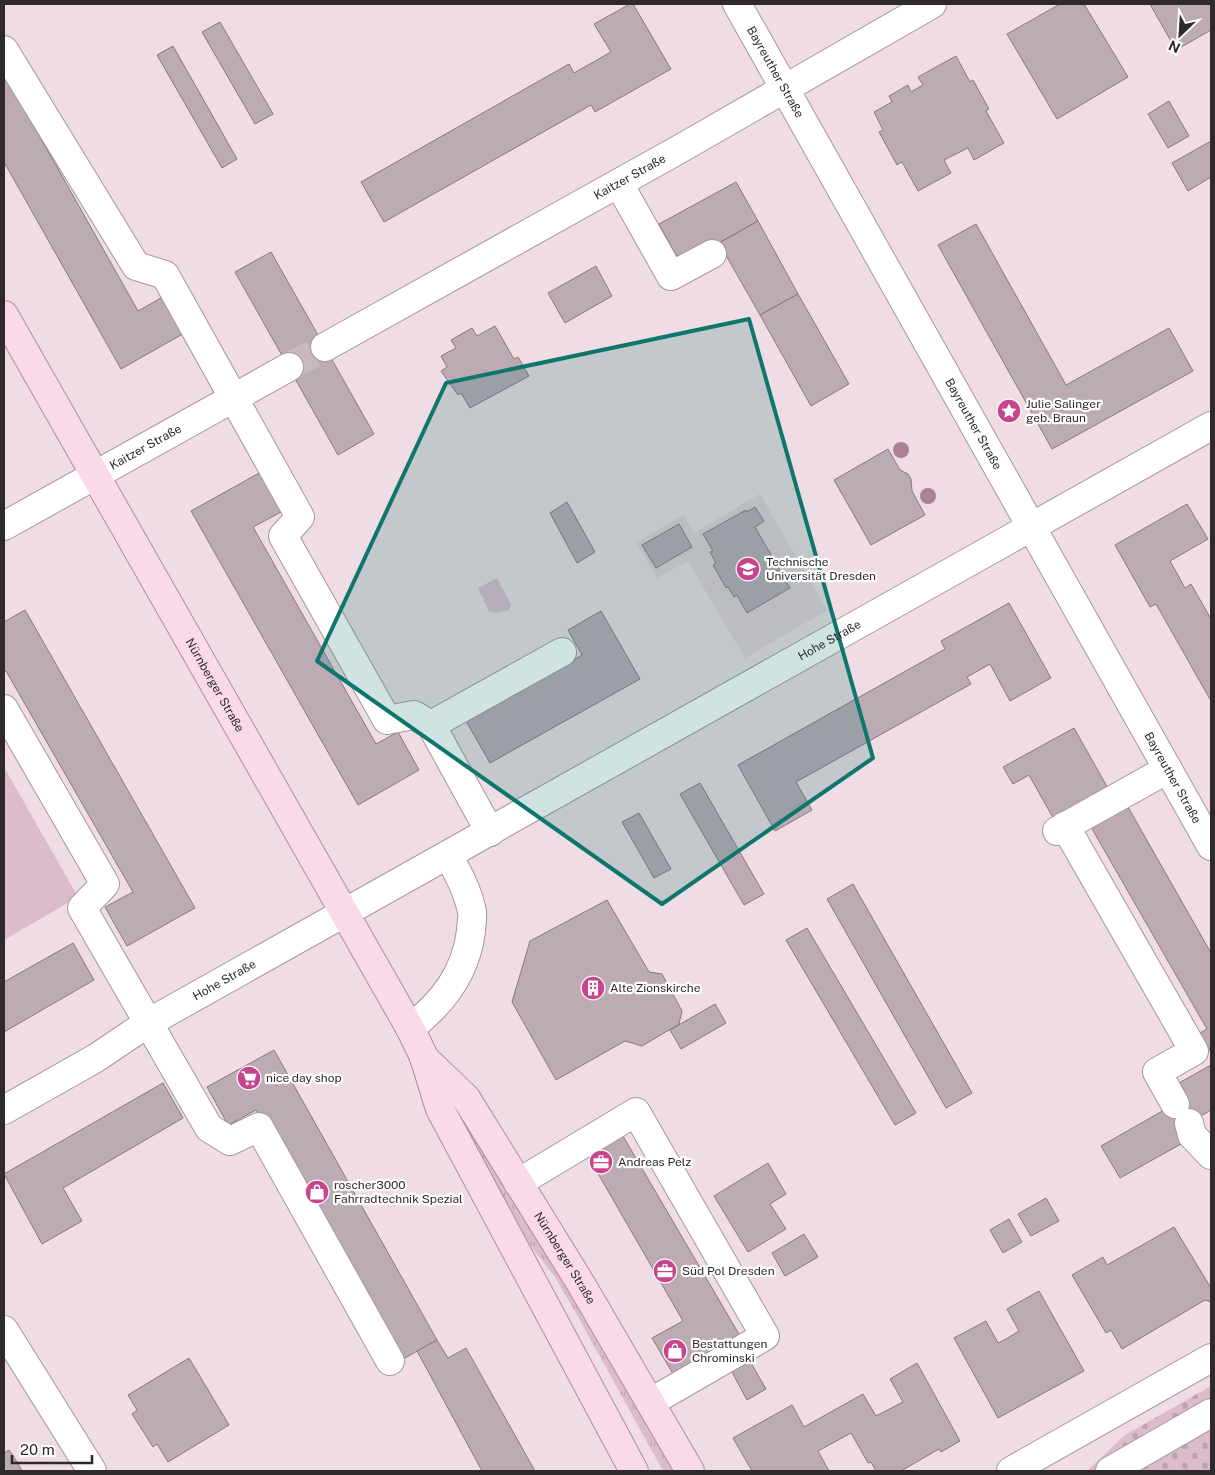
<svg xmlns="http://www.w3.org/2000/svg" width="1215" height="1475" font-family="'Public Sans',sans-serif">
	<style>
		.built { fill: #e8cdd9 }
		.grass { fill: url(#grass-tufts) }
		.cemetery { fill: url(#cemetery-stones) }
		.park { fill: #dcbcca }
		.building { fill: #bdabb3; stroke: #897880 }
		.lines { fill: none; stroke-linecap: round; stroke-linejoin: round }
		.minor-tunnel { stroke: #c9b8bf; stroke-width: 28; stroke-dasharray: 28 14; stroke-linecap: butt }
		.minor-casing { stroke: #a8969e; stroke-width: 30 }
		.major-casing { stroke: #b18c9c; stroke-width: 30 }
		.minor { stroke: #fff; stroke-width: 28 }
		.major { stroke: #fadae8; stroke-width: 28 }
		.tree { fill: #aa8195 }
		.marked { fill: #0f766e; fill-opacity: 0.2; stroke: #0f766e; stroke-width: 4; stroke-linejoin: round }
		.labels { text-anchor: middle; stroke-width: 4.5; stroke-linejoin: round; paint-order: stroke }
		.street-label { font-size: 12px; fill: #30292c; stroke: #fff }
		.poi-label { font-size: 12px; fill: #30292c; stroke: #fff; text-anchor: start }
	</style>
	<defs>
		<pattern id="grass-tufts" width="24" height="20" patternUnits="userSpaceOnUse" patternTransform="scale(1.25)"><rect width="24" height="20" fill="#dcbcca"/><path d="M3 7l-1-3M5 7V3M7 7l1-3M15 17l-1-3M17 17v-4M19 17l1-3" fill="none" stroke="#bda2ae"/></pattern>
		<pattern id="cemetery-stones" width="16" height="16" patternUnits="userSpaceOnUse" patternTransform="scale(1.25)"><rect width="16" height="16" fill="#dcbcca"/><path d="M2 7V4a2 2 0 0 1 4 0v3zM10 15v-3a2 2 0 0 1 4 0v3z" fill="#bda2ae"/></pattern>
	</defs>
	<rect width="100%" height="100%" fill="#efdce4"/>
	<path class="built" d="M760,494L827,610L745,658L688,561L657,578L636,543L683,515L694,533Z"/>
	<path class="grass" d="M458,1105L674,1471H663L577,1315L555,1277L516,1227L449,1109Z"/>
	<path class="cemetery" d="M1211,1386V1471H1090L1089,1469L1125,1435Z"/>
	<g class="park">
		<path d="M497,578L511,605L509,610L496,613L489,611L478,588Z"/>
		<path d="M4,767L78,897L4,940Z"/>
	</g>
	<g class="building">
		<path d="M630,4H633L671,69L595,112L591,105L384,222L361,182L569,64L574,73L611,52L594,24Z"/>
		<path d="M1060,4H1084L1128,77L1057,119L1007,34Z"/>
		<path d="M1150,4H1211V30L1176,50Z"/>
		<path d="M220,22L273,114L255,124L202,32Z"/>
		<path d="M173,46L237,159L222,168L157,55Z"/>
		<path d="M956,56L970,82L973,80L989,109L986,111L1004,143L974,160L968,148L944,160L951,173L918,191L902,162L897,165L879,132L883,130L874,112L892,102L889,96L908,85L911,92L923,85L918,77Z"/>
		<path d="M4,73L138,311L168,294L188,331L121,369L4,162Z"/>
		<path d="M1169,101L1189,136L1168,148L1148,114Z"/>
		<path d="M1211,141V177L1188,191L1172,163Z"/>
		<path d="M736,182L758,221L681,264L659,224Z"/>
		<path d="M758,221L798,294L760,315L719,243Z"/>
		<path d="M976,224L1066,385L1169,328L1193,371L1052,449L938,245Z"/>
		<path d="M271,252L374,434L338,455L235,272Z"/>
		<path d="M596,266L612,296L565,323L548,293Z"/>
		<path d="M798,294L849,384L811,406L760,315Z"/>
		<path d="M495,326L514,359L518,357L529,376L470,408L461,393L458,395L441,371L447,367L441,356L456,348L451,340L472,328L477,336Z"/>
		<path d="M888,449L900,470L908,474L911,479L912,491L925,515L871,545L834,480Z"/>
		<path d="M261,472L283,511L253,527L376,744L398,732L419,770L358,805L191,511Z"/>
		<path d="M567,502L595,552L577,563L550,513Z"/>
		<path d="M1187,504L1208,539L1170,561L1185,588L1191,584L1211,619V701L1156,604L1150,607L1115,545Z"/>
		<path d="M755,507L764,521L755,527L790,588L747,613L737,595L734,597L728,587L726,588L713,565L716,563L710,552L713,551L703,534L746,510L747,512Z"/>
		<path d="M679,524L692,547L656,568L642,545Z"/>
		<path d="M1009,603L1051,678L1010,701L990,664L967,677L971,684L796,782L812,810L775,831L738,765L945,649L941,641Z"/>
		<path d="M25,610L195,908L127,946L105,907L133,892L6,671L4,672V622Z"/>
		<path d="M601,611L640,679L490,763L466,721L582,655L568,630Z"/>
		<path d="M1074,728L1110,792L1056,823L1029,775L1013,784L1003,767Z"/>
		<path d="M700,783L764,894L744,905L680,794Z"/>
		<path d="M1128,807L1211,953V1052L1200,1033L1207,1029L1091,827Z"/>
		<path d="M639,813L671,869L654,878L622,822Z"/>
		<path d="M853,884L972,1093L946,1108L827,899Z"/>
		<path d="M607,900L649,972L662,974L682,1011L679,1024L642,1046L625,1041L556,1080L512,1002L530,941Z"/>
		<path d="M807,928L916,1113L895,1125L786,940Z"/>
		<path d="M73,943L94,980L4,1032V982Z"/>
		<path d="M715,1004L726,1023L681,1049L670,1030Z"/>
		<path d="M274,1050L437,1340L398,1362L256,1110L228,1125L207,1087Z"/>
		<path d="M1211,1065V1110L1183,1126L1190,1139L1120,1178L1101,1146L1187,1097L1179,1083Z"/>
		<path d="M163,1083L183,1118L63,1188L82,1221L42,1244L4,1174Z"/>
		<path d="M620,1131L743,1341L676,1379L652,1338L683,1321L585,1151Z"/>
		<path d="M768,1163L786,1194L770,1204L786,1229L748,1252L714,1196Z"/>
		<path d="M1046,1198L1059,1221L1031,1236L1018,1214Z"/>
		<path d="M1009,1219L1022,1242L1003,1253L990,1230Z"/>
		<path d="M1174,1227L1211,1288V1302L1205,1300L1122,1349L1111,1330L1106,1333L1072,1275L1103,1257L1107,1265Z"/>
		<path d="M804,1234L818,1257L785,1276L772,1253Z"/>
		<path d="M1039,1291L1084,1371L998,1418L954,1338L986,1321L998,1343L1006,1339L1019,1331L1007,1309Z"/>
		<path d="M437,1340L448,1358L466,1348L535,1471H482L417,1351Z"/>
		<path d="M189,1358L229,1425L168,1462L157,1444L153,1447L132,1414L137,1410L128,1395Z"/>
		<path d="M750,1361L766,1389L747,1400L732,1372Z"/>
		<path d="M917,1363L960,1441L941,1452L939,1449L901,1471H876L871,1462L868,1463L851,1433L818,1451L829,1471H752L733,1438L792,1405L804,1427L863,1394L876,1416L903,1402L890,1379Z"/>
		<path d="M9,1450L17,1462L22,1471H4V1453Z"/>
	</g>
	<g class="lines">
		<path class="minor-tunnel" d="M289,367L325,347"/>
		<g class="minor-casing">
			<g id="minor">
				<path id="s1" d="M737,4L1211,846"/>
				<path d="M4,50L136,266L165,275L300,517L283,536L387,720L414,715L431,725L490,832"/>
				<path d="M619,184L671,276L712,254"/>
				<path id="s2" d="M325,347L678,150L932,4"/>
				<path id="s3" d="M4,526L289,367"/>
				<path d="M4,709L105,884L82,908L209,1128L230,1141L259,1127L390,1361"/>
				<path d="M431,725L562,652"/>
				<path d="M1065,826L1194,1051L1157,1072L1175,1104"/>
				<path d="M1057,831L1168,769"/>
				<path d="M410,1028C443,1003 466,973 471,931C471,925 473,918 472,912C468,891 458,873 448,855"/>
				<path id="s4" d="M4,1110L96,1058L148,1023L1211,426"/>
				<path d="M1189,1123L1192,1135L1211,1155"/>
				<path d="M518,1183L636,1112L765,1336L651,1402"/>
				<path d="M4,1330L92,1471"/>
				<path d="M1011,1471L1211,1358"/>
				<path d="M1110,1471L1211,1413"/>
			</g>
		</g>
		<g class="major-casing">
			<g id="major">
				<path id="s5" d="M4,315L410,1028L424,1057L440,1109L634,1471"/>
				<path id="s6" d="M424,1058L466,1098L581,1284L690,1471"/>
			</g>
		</g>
		<use href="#minor" class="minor"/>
		<use href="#major" class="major"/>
	</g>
	<g class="tree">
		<circle cx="901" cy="450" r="8"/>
		<circle cx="928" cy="496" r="8"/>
	</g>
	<path class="marked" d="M749,319L873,758L662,904L317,661L446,383Z"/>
	<defs>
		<g id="sight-disc" transform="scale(1.25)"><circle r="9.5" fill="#c7458d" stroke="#fff"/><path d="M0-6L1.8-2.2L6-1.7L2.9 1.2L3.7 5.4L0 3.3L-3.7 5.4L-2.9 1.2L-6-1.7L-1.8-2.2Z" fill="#fff"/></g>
		<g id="university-disc" transform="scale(1.25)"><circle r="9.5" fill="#c7458d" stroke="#fff"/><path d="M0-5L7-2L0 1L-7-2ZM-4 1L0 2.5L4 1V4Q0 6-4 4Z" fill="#fff"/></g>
		<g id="building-disc" transform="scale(1.25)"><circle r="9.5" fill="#c7458d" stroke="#fff"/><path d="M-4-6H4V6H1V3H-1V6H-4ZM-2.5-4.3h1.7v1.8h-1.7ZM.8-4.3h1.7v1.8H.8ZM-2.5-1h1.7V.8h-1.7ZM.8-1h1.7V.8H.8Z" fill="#fff"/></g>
		<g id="supermarket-disc" transform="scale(1.25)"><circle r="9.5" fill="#c7458d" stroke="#fff"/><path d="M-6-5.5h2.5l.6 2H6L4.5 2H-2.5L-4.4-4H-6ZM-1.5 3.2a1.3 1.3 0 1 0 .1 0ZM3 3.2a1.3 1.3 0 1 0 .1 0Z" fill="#fff"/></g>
		<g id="office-disc" transform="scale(1.25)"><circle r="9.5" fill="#c7458d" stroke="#fff"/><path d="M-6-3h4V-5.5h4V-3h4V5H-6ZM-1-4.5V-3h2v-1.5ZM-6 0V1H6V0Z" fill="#fff"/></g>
		<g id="shop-disc" transform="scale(1.25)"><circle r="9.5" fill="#c7458d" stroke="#fff"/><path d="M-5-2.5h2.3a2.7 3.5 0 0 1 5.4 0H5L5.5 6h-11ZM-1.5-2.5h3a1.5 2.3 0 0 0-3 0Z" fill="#fff"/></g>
	</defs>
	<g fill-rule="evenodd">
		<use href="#sight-disc" x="1009" y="411"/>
		<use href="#university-disc" x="748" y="569"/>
		<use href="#building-disc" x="593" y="988"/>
		<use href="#supermarket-disc" x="249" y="1078"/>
		<use href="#office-disc" x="601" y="1162"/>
		<use href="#shop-disc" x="317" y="1192"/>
		<use href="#office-disc" x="665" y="1271"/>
		<use href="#shop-disc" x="675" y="1351"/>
	</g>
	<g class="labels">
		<g class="street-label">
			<text dy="4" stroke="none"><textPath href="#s1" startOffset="78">Bayreuther Straße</textPath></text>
			<text dy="4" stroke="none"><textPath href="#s2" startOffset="349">Kaitzer Straße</textPath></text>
			<text dy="4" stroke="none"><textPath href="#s1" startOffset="482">Bayreuther Straße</textPath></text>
			<text dy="4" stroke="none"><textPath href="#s3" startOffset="162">Kaitzer Straße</textPath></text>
			<text dy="4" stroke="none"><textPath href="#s4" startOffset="950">Hohe Straße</textPath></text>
			<text dy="4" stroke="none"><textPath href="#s5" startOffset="426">Nürnberger Straße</textPath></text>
			<text dy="4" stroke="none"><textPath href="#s1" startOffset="888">Bayreuther Straße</textPath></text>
			<text dy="4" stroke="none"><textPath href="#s4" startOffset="256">Hohe Straße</textPath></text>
			<text dy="4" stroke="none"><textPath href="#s6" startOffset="246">Nürnberger Straße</textPath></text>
		</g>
		<g class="poi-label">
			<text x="1026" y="408">Julie Salinger<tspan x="1026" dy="14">geb. Braun</tspan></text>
			<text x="766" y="566">Technische<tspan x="766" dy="14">Universität Dresden</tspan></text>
			<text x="610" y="992">Alte Zionskirche</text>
			<text x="266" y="1082">nice day shop</text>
			<text x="618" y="1166">Andreas Pelz</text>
			<text x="334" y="1189">roscher3000<tspan x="334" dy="14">Fahrradtechnik Spezial</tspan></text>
			<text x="682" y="1275">Süd Pol Dresden</text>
			<text x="692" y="1348">Bestattungen<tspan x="692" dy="14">Chrominski</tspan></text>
		</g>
	</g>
	<rect width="1215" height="1475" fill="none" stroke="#30292c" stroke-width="10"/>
	<g transform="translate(1180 35) rotate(205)" stroke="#ffffff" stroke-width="4" paint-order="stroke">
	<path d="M0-4L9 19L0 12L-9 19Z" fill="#30292c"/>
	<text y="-8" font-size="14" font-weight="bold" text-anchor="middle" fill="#30292c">N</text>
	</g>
	<path d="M12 1455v8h80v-8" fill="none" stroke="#30292c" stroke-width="2.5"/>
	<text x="20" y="1455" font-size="15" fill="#30292c" stroke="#ffffff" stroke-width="4" paint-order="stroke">20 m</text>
</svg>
